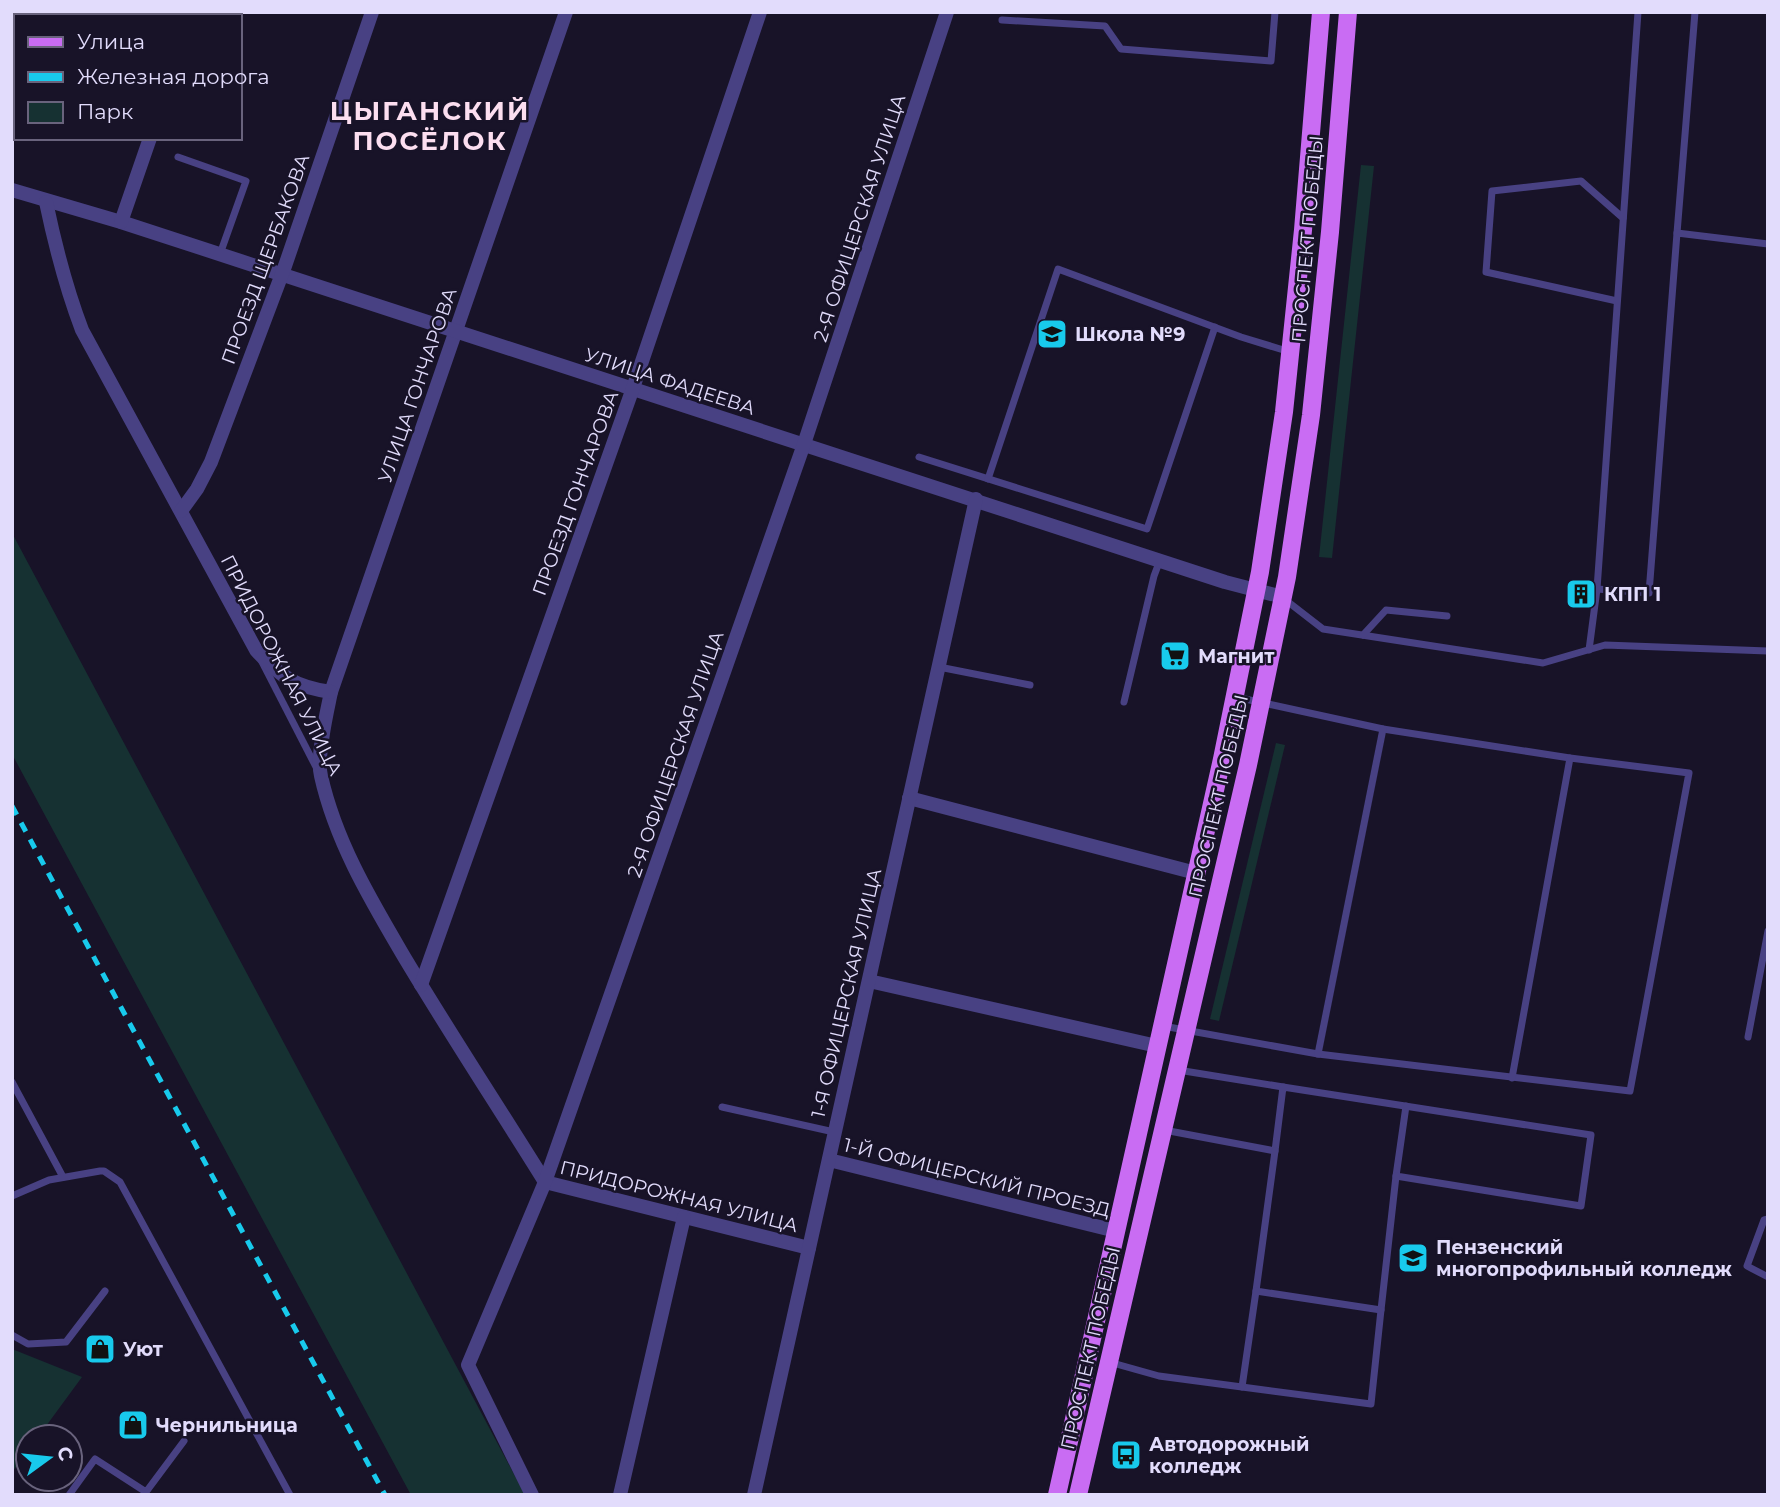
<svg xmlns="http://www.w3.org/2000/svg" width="1780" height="1507" font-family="Montserrat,sans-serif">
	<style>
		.green { fill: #163132 }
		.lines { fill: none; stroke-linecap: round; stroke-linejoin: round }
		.service { stroke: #484183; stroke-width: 7 }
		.minor { stroke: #484183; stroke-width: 14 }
		.primary { stroke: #c96cf3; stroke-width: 18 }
		.rail { stroke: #18caec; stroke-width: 5; stroke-dasharray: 10 9; stroke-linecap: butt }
		.labels { text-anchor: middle; stroke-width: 5; stroke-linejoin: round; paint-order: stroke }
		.street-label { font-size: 19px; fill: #e2dcfc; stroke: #181328 }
		.poi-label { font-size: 19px; font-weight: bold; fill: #e2dcfc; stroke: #181328; text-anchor: start }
		.district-label { font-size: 26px; font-weight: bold; letter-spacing: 2px; fill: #fcdef0; stroke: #181328 }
	</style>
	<rect width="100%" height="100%" fill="#181328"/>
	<g class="green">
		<path d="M1361,165L1374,166L1332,558L1319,557Z"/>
		<path d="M12,533L525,1495H411L12,754Z"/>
		<path d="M1276,743L1285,745L1219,1021L1210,1019Z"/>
		<path d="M12,1349L82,1377L38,1437H28V1451L12,1472Z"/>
	</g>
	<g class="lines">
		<g class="service">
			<path d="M1002,20L1105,26L1121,49L1271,61L1275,12"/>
			<path d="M178,157L246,181L220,254"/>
			<path d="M1677,233L1695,12"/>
			<path d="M1617,301L1486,272L1492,191L1581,181L1623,218"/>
			<path d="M919,457L1147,529L1215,327"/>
			<path d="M988,479L1058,269L1241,337L1290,352"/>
			<path d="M1597,589L1649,593L1677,233L1768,244"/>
			<path d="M1283,598L1323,629L1543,663L1605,645L1768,651"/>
			<path d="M1363,635L1386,610L1447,616"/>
			<path d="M1589,650L1597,589L1638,12"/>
			<path d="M262,662L316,767"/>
			<path d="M939,667L1030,685"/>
			<path d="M1124,702L1154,576L1160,560"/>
			<path d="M1163,1026L1318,1054L1630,1091L1689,773L1570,758L1383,729L1236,697"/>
			<path d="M1748,1037L1768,931"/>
			<path d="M1318,1054L1383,729"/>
			<path d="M1178,1070L1283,1087"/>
			<path d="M1512,1078L1570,758"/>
			<path d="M12,1082L63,1177"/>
			<path d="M722,1107L834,1132"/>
			<path d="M1164,1130L1275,1151L1283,1087L1591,1135L1581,1206L1396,1176L1406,1106"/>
			<path d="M1275,1151L1256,1291L1381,1310L1396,1176"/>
			<path d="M12,1196L49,1180L100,1171H104L120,1182L290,1495"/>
			<path d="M1768,1219L1764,1220L1747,1266L1768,1277"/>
			<path d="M1256,1291L1242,1387L1371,1404L1381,1310"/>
			<path d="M12,1335L28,1344L66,1342L105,1291"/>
			<path d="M1109,1362L1159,1376L1242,1387"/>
			<path d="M69,1495L95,1459L146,1492L184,1441"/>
		</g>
		<g class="minor">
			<path d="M566,12L331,692C327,712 316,757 321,776C336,843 372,902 406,960C451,1035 499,1108 545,1182L809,1248"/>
			<path d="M192,16L193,12"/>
			<path d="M12,190L121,222L1225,582L1283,597"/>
			<path d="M46,202C55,245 66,288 82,330L256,650C280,677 296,687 331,692"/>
			<path d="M121,222L150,138"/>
			<path d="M181,511L197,489L211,462L285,266L372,12"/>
			<path d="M909,798L1196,873"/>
			<path d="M869,981L1157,1046"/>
			<path d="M421,985L633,388L760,12"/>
			<path d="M829,1160L1116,1231"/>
			<path d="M532,1495L468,1365L545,1182L804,444L947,12"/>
			<path d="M620,1495L684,1217"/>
			<path d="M754,1495L976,499"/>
		</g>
		<g class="primary">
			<path d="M1057,1495L1222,759L1260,572L1284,412L1303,230L1321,12"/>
			<path d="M1078,1495L1248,765L1287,577L1311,415L1330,232L1348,12"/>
		</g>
		<path class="rail" d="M12,806L385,1495"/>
	</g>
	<defs>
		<g id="school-square" transform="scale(1.575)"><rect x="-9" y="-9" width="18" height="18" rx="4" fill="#18caec" stroke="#181328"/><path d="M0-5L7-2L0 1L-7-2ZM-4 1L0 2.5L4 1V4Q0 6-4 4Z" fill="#111"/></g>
		<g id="building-square" transform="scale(1.575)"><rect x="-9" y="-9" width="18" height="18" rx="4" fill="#18caec" stroke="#181328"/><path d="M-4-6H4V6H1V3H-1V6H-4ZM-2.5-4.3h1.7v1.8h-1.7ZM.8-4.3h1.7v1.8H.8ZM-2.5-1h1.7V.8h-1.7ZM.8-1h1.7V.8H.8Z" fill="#111"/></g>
		<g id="supermarket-square" transform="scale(1.575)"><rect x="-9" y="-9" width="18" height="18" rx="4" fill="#18caec" stroke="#181328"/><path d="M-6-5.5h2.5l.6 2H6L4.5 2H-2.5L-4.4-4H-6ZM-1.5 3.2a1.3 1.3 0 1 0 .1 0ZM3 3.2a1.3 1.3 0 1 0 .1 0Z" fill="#111"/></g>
		<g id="shop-square" transform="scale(1.575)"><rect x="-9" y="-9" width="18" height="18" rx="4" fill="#18caec" stroke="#181328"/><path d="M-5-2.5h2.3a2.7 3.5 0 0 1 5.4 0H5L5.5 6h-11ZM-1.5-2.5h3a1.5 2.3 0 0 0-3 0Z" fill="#111"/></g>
		<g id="bus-square" transform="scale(1.575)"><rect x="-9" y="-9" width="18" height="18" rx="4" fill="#18caec" stroke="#181328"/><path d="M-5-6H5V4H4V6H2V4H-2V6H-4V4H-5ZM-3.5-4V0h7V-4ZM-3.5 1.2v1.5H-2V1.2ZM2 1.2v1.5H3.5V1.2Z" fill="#111"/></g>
	</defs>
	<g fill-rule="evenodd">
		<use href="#school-square" x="1052" y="334"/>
		<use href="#building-square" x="1581" y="594"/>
		<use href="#supermarket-square" x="1175" y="656"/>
		<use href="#school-square" x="1413" y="1258"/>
		<use href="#shop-square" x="100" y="1349"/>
		<use href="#shop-square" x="133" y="1425"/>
		<use href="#bus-square" x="1126" y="1455"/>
	</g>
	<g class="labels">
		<g class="street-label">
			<text transform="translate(859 218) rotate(-72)" y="7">2-Я ОФИЦЕРСКАЯ УЛИЦА</text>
			<text transform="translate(1307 239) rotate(-85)" y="7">ПРОСПЕКТ ПОБЕДЫ</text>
			<text transform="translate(265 259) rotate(-70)" y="7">ПРОЕЗД ЩЕРБАКОВА</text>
			<text transform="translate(670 381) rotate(18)" y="7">УЛИЦА ФАДЕЕВА</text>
			<text transform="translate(417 385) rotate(-71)" y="7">УЛИЦА ГОНЧАРОВА</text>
			<text transform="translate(575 493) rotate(-70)" y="7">ПРОЕЗД ГОНЧАРОВА</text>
			<text transform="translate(282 665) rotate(63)" y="7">ПРИДОРОЖНАЯ УЛИЦА</text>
			<text transform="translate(675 754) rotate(-71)" y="7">2-Я ОФИЦЕРСКАЯ УЛИЦА</text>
			<text transform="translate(1218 796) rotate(-77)" y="7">ПРОСПЕКТ ПОБЕДЫ</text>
			<text transform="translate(846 993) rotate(-77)" y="7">1-Я ОФИЦЕРСКАЯ УЛИЦА</text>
			<text transform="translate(977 1177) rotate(14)" y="7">1-Й ОФИЦЕРСКИЙ ПРОЕЗД</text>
			<text transform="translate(679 1196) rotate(14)" y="7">ПРИДОРОЖНАЯ УЛИЦА</text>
			<text transform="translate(1090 1348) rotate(-77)" y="7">ПРОСПЕКТ ПОБЕДЫ</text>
		</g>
		<g class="poi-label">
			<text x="1075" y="341">Школа №9</text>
			<text x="1604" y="601">КПП 1</text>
			<text x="1198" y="663">Магнит</text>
			<text x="1436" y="1254">Пензенский<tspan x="1436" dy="22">многопрофильный колледж</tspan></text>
			<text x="123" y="1356">Уют</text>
			<text x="156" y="1432">Чернильница</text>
			<text x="1149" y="1451">Автодорожный<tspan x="1149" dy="22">колледж</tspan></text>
		</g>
		<g class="district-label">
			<text x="430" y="120">ЦЫГАНСКИЙ<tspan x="430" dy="30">ПОСЁЛОК</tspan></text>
		</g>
	</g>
	<rect width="1780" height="1507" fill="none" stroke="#e2dcfc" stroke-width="28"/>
	<rect x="14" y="14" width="228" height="126" fill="#181328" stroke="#69637d" stroke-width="2"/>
	<rect x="28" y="37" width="35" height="10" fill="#c96cf3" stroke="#69637d" stroke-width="2"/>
	<text x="77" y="49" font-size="21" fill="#e2dcfc">Улица</text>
	<rect x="28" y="72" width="35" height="10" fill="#18caec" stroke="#69637d" stroke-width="2"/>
	<text x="77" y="84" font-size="21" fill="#e2dcfc">Железная дорога</text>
	<rect x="28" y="102" width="35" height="21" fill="#163132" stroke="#69637d" stroke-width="2"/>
	<text x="77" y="119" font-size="21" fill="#e2dcfc">Парк</text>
	<g transform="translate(49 1458) rotate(75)"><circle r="33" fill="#181328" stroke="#69637d" stroke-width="2"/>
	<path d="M0-5L12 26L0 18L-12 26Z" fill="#18caec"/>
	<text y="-10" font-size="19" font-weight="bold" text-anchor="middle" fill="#e2dcfc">С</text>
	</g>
</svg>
